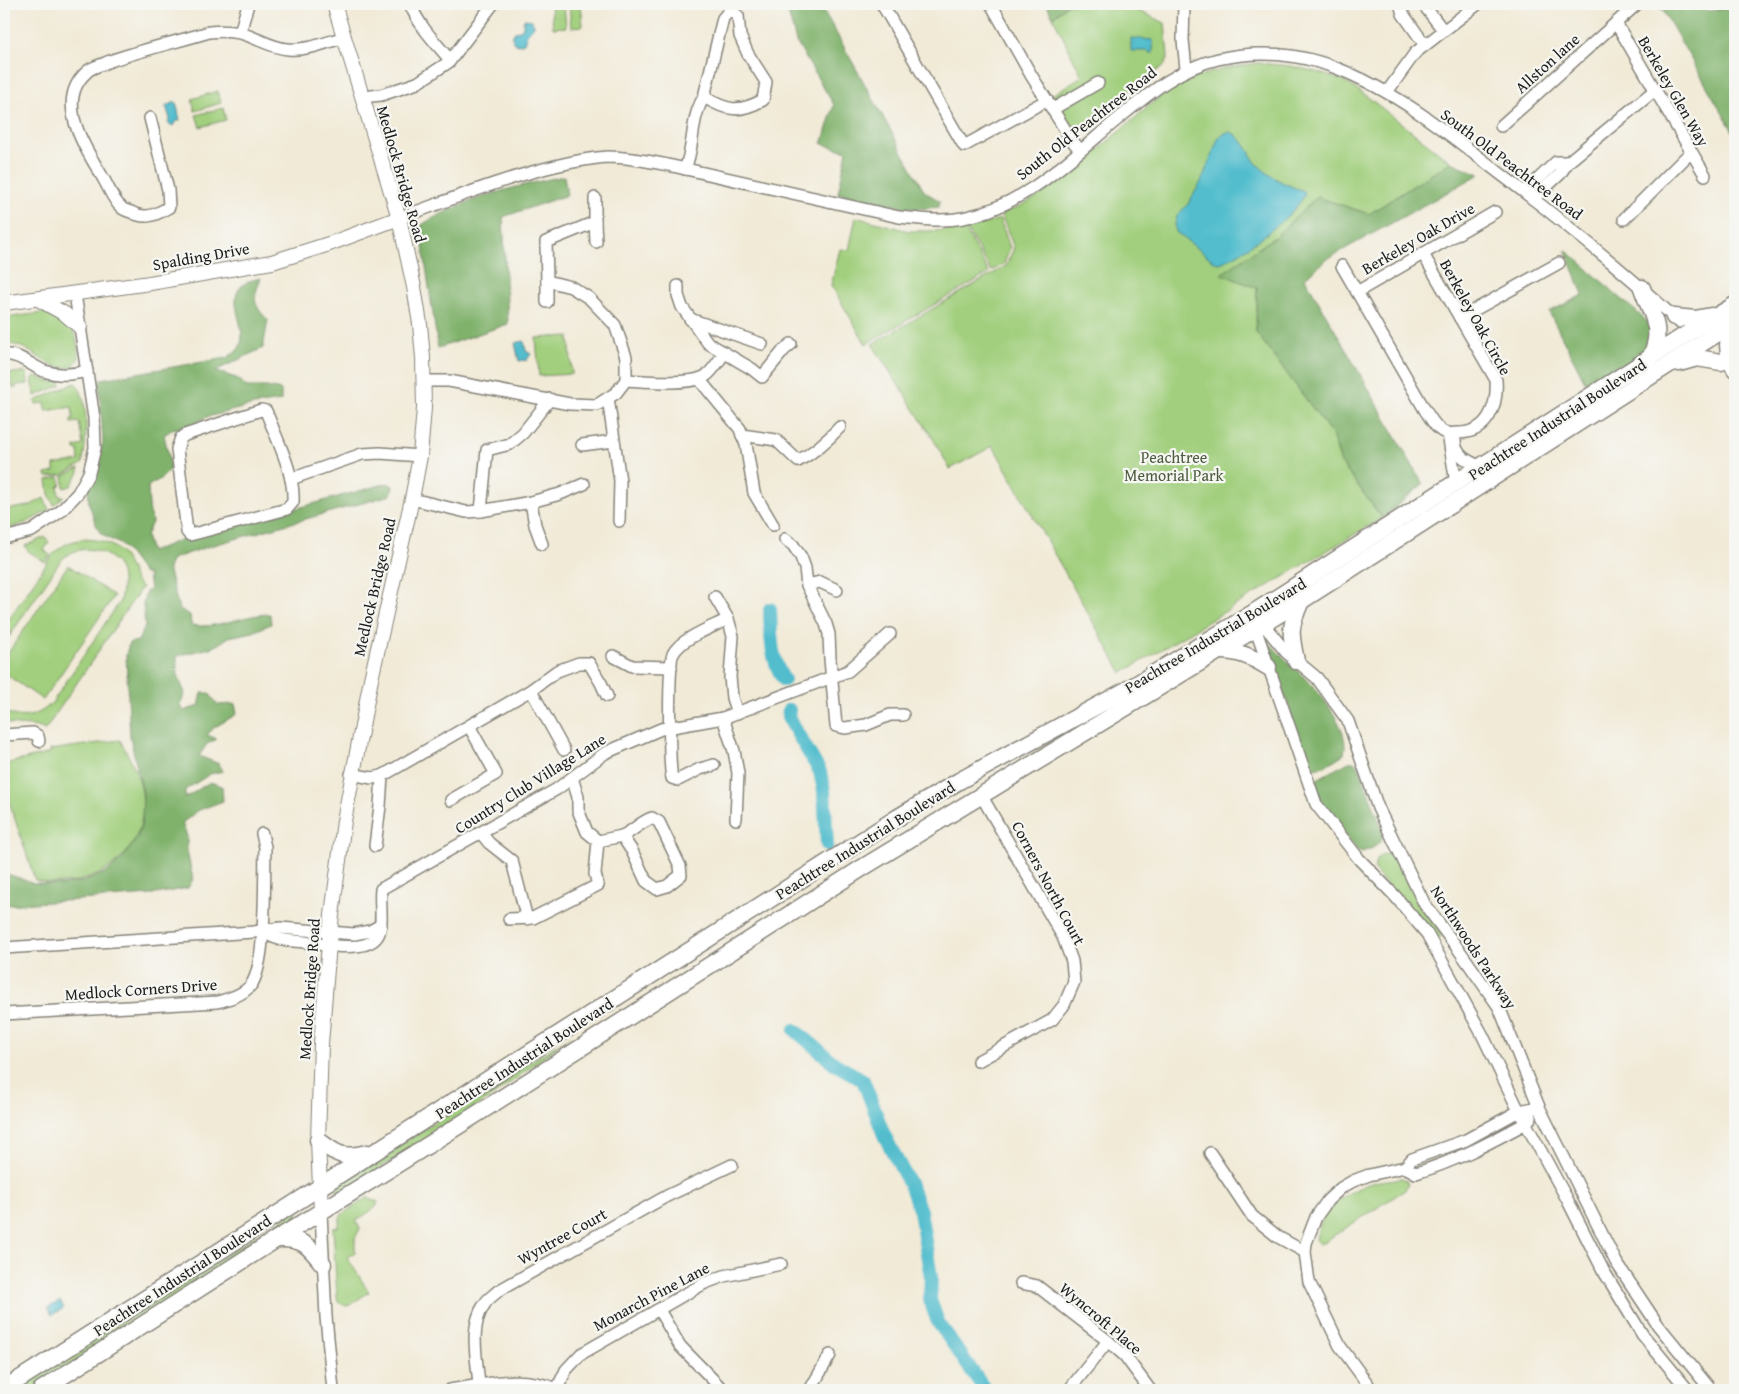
<svg xmlns="http://www.w3.org/2000/svg" width="1739" height="1394" font-family="'Gentium Book Plus',serif">
	<style>
		.green { fill: #a1cf7d; stroke: #5e764c }
		.forest { fill: #80b26c; stroke: #4e6744 }
		.water { fill: #52bdcd; stroke: #376c74 }
		.lines { fill: none; stroke-linecap: round; stroke-linejoin: round }
		.river { stroke: #52bdcd; stroke-width: 14 }
		.minor-casing { stroke: #86837a; stroke-width: 14 }
		.major-casing { stroke: #86837a; stroke-width: 16 }
		.highway-casing { stroke: #86837a; stroke-width: 19 }
		.minor { stroke: #fff; stroke-width: 11 }
		.major { stroke: #fff; stroke-width: 14 }
		.highway { stroke: #fff; stroke-width: 16 }
		.labels { text-anchor: middle; stroke-width: 4.5; stroke-linejoin: round; paint-order: stroke }
		.street-label { font-size: 16px; fill: #1c1c1c; stroke: #f6f6f2 }
		.park-label { font-size: 16px; fill: #4b5b3e; stroke: #f6f6f2 }
	</style>
	<rect width="100%" height="100%" fill="#f6f6f2"/>
	<filter id="ink" filterUnits="userSpaceOnUse"><feTurbulence type="fractalNoise" baseFrequency=".02" numOctaves="2"/><feDisplacementMap in="SourceGraphic" scale="10" xChannelSelector="R" yChannelSelector="G"/><feConvolveMatrix kernelMatrix="1 2 1 2 8 2 1 2 1" color-interpolation-filters="sRGB"/></filter>
	<filter id="wash" filterUnits="userSpaceOnUse"><feTurbulence type="fractalNoise" baseFrequency=".0096" numOctaves="4" result="noise"/><feDisplacementMap in="SourceGraphic" scale="20" xChannelSelector="R" yChannelSelector="G"/><feGaussianBlur stdDeviation="1.12" result="paint"/><feColorMatrix in="noise" values="0 0 0 0 0 0 0 0 0 0 0 0 0 0 0 0 0 1.4 0 .05"/><feComposite in="paint" operator="in"/></filter>
	<g filter="url(#wash)">
		<rect width="100%" height="100%" fill="#f1ead7"/>
		<g class="green">
			<path d="M551,4H564L566,27L553,28Z"/>
			<path d="M569,4H581L583,26L571,27Z"/>
			<path d="M1068,4H1124L1165,23L1168,57L1165,65L1124,94L1084,129C1068,129 1059,107 1052,95L1082,76L1053,17Z"/>
			<path d="M1259,63L1291,66L1317,72L1344,81L1365,95L1451,162L1369,214L1317,197L1275,237L1222,274L1257,288L1256,332L1332,434L1341,463L1382,518L1122,673L993,446L950,469L932,437L872,344L1006,266L1014,248L1001,214C1051,197 1095,151 1136,117C1146,109 1157,98 1168,91C1196,74 1227,67 1259,63Z"/>
			<path d="M218,91L221,103L195,111L192,99Z"/>
			<path d="M223,108L226,120L200,127L196,115Z"/>
			<path d="M856,217L909,231H930L965,229L989,273L866,344L831,285L840,249L849,250Z"/>
			<path d="M1000,219L1010,248L1004,264L991,271L967,229Z"/>
			<path d="M42,313C49,313 54,315 61,319C78,331 76,339 79,358L72,367C44,372 33,344 7,344L6,340H4V318Z"/>
			<path d="M569,336L572,374L539,376L536,338Z"/>
			<path d="M24,372L27,373L28,384L16,385V388H13L11,380L4,381V374Z"/>
			<path d="M36,376L48,381L60,382L61,385L35,396L32,379Z"/>
			<path d="M75,383C90,395 87,446 82,464L62,475L47,477L46,474L54,472V465L79,461L78,450H75V447L83,445L79,422L71,423V419H73L72,407L46,411L45,403L36,404L35,401Z"/>
			<path d="M79,468V472L71,486L64,488L63,476Z"/>
			<path d="M59,477L61,484L58,487L59,496H64L54,505L49,494L47,480Z"/>
			<path d="M44,498L49,510L28,522L4,530V510L29,506Z"/>
			<path d="M45,537L49,543L44,550L50,555L45,562L28,551L25,546Z"/>
			<path d="M84,539C106,540 121,546 130,568C134,577 134,581 142,587L45,730C32,723 19,728 4,722V711C22,721 37,717 52,703L120,601C123,586 125,569 111,558C98,548 80,546 66,556C58,562 53,573 47,581C33,602 18,623 4,644V626L52,555C62,545 70,541 84,539Z"/>
			<path d="M68,565L114,596L43,700L4,673V659Z"/>
			<path d="M120,740C129,757 139,773 142,793C149,844 111,881 61,883C52,884 43,882 35,880L4,786V772L9,763L50,753V750Z"/>
			<path d="M1383,854L1392,856L1395,859L1421,906L1439,930L1441,937L1436,942L1375,871C1374,862 1376,858 1383,854Z"/>
			<path d="M571,1036L493,1096L341,1193L336,1191L337,1185Z"/>
			<path d="M1402,1178L1406,1180L1408,1184L1405,1190L1324,1242L1319,1244L1316,1240C1320,1210 1343,1193 1371,1183C1380,1180 1392,1180 1402,1178Z"/>
			<path d="M368,1197L378,1202L376,1207L356,1221L360,1229L355,1238V1252L347,1257L369,1292L350,1305L346,1306L338,1302L337,1297L333,1228L338,1227L341,1215Z"/>
			<path d="M297,1210L299,1215L292,1220L34,1390H11Z"/>
		</g>
		<g class="forest">
			<path d="M786,4H820L925,192L940,201L939,207L916,209L898,206L838,193L847,151L822,144L834,105L796,42Z"/>
			<path d="M1046,4H1068L1053,17Z"/>
			<path d="M1657,4H1697L1709,11L1735,7V135L1662,9Z"/>
			<path d="M1451,162L1480,174L1327,259L1305,278L1423,484L1382,518L1341,463L1332,434L1256,332L1257,288L1221,274L1275,237L1317,197L1369,214Z"/>
			<path d="M564,176L567,195L503,217L508,324L438,348L420,226C462,199 516,186 564,176Z"/>
			<path d="M1566,250L1648,322L1650,330L1647,351L1593,385L1585,382L1549,312L1583,295Z"/>
			<path d="M261,278C253,298 252,304 268,320L263,348L215,371L239,379L247,387H267L281,390V401L254,405L207,417L186,427L173,429L164,435L169,457L170,470L162,478L148,486L149,507L152,522L146,536L151,552L175,542L388,483L393,486L391,495L210,546L172,559L168,568L179,609L190,615L191,625C216,630 245,614 270,614L271,624L253,632L229,637L214,647L177,656V674L185,693L181,705L183,711L199,706L202,693H209L218,705L235,704L237,714L215,727L207,735L217,739L207,744L199,756L219,764L223,771L210,774L185,790V798L210,782L222,786L223,801L199,810L182,823L187,836V851L193,879L188,888L151,895L4,905V873L34,883L61,885L85,881L107,872L121,860L137,838L142,822L143,793L130,737L126,655L129,643L138,641L145,626L143,604L146,592L150,590L148,574H144L130,555L120,544L104,536L98,530L89,504L88,489L97,468L103,442L99,384L101,379L227,358C230,355 237,352 239,348C252,325 212,287 261,278Z"/>
			<path d="M1266,640C1271,644 1275,649 1280,654C1301,674 1353,721 1344,754C1333,760 1321,772 1308,766L1288,704L1266,648L1264,641Z"/>
			<path d="M1349,762H1354L1359,766L1383,832C1383,845 1373,848 1362,852L1358,851C1342,831 1315,807 1317,779Z"/>
		</g>
		<g class="water">
			<path d="M525,19L532,20L534,26L527,34L524,43L518,45L513,42L512,36L515,32L523,28V21Z"/>
			<path d="M1131,38L1153,40V53H1149V51H1131Z"/>
			<path d="M176,102L180,120L175,122L173,126L168,123L170,119L166,106Z"/>
			<path d="M1230,132C1243,136 1249,154 1257,164C1271,178 1286,185 1304,191L1305,194C1296,215 1241,255 1220,263L1215,262L1176,232L1175,225L1177,216L1188,204L1201,182L1218,139L1225,133Z"/>
			<path d="M524,341L526,351L531,354L526,361L524,360L519,361L515,343Z"/>
			<path d="M60,1301L64,1308L52,1315L48,1308Z"/>
		</g>
		<g class="lines">
			<g class="river">
				<path d="M770,609C771,633 770,659 784,680"/>
				<path d="M789,710L788,717L820,772L824,790L827,845"/>
				<path d="M795,1030L835,1064L863,1080L884,1135L911,1187L920,1211L931,1277L930,1300L938,1322L985,1390"/>
			</g>
		</g>
	</g>
	<g filter="url(#ink)">
		<g class="lines">
			<g class="minor-casing">
				<g id="minor">
					<path d="M410,4C419,26 435,42 450,60"/>
					<path d="M882,4L964,146L1047,100"/>
					<path d="M991,4L1031,75L1071,139L1080,150"/>
					<path d="M1184,4L1183,40L1186,69"/>
					<path d="M1402,4L1401,7L1403,14L1425,45"/>
					<path d="M1423,4L1443,30"/>
					<path d="M730,10L738,16L740,36L748,54L766,82L763,100C739,113 727,111 704,97L723,18Z"/>
					<path d="M1616,23L1705,175"/>
					<path d="M240,33L248,4"/>
					<path d="M1387,92L1415,53L1478,4"/>
					<path d="M362,97L381,95L417,83L449,62L493,4"/>
					<path d="M1053,109L1098,83"/>
					<path d="M150,118L168,190L169,207C156,215 145,220 131,212C128,211 123,210 121,207C114,202 108,186 103,178C85,147 52,100 89,70C95,66 104,64 110,61C142,50 176,42 209,32C219,31 230,31 240,33C256,37 271,48 288,49C307,51 327,42 345,37"/>
					<path d="M1501,126L1637,4"/>
					<path d="M685,169C695,145 690,119 704,97"/>
					<path d="M1525,192L1556,162H1568"/>
					<path d="M1533,199L1560,174L1568,162L1655,90"/>
					<path d="M399,218C450,200 501,179 555,166C572,162 590,158 608,157C628,157 648,161 668,165L899,217C920,219 942,222 963,218C1023,206 1068,161 1113,123C1146,96 1176,69 1218,59C1257,50 1299,53 1336,68C1396,91 1448,133 1498,172C1560,219 1622,269 1679,322"/>
					<path d="M1624,219L1691,152"/>
					<path d="M595,222L596,242"/>
					<path d="M1342,266L1425,410C1430,417 1436,430 1446,433C1449,434 1455,433 1458,433C1488,433 1498,406 1496,380L1423,254"/>
					<path d="M547,281V302"/>
					<path d="M678,286V295L682,307L708,343L752,369L762,377L784,350L791,344"/>
					<path d="M1357,292L1495,212"/>
					<path d="M1460,318L1559,263"/>
					<path d="M690,319L762,344"/>
					<path d="M4,355C19,353 31,366 44,371C59,376 72,375 87,371"/>
					<path d="M699,379L740,429L742,435L776,440L798,461C815,452 827,441 840,427"/>
					<path d="M626,380C644,381 693,386 707,375C714,369 719,361 724,353"/>
					<path d="M424,381H449L570,404L597,405L616,393L626,380V357L615,325L589,298L571,287L547,281L546,242L595,222V198"/>
					<path d="M608,398L620,481L619,521"/>
					<path d="M261,410L266,411C276,438 295,473 293,502L287,509L190,535L187,532L177,449L181,438L185,435Z"/>
					<path d="M1448,433L1456,483"/>
					<path d="M742,435L746,444L754,493L773,525"/>
					<path d="M1455,440C1455,456 1468,461 1481,467"/>
					<path d="M582,445L614,441"/>
					<path d="M291,479L362,454L380,453L420,456"/>
					<path d="M412,499L466,512L481,511L531,502L560,494L584,484"/>
					<path d="M531,502L535,525L542,544"/>
					<path d="M481,511L487,450L510,444L523,433L550,399"/>
					<path d="M4,538L32,531L61,511L78,493L89,473L95,448L94,418L75,294"/>
					<path d="M785,539L793,545L801,557L805,568L807,585L826,624L829,634L830,659L836,726L845,728L866,725L890,715H903"/>
					<path d="M807,585L820,582L837,590"/>
					<path d="M715,597L728,619L733,636L730,677L732,698L737,713"/>
					<path d="M1268,630L1286,652L1317,678L1348,721L1378,808L1425,905L1459,950L1499,1007L1539,1107L1616,1262L1658,1325L1711,1390"/>
					<path d="M1258,636L1316,804L1359,859L1395,896L1427,934L1482,1034L1519,1111L1567,1199L1603,1270L1642,1334L1688,1390"/>
					<path d="M613,656L632,666L671,667"/>
					<path d="M531,690L564,750"/>
					<path d="M723,718L734,751L738,773L736,819"/>
					<path d="M4,735L33,733L38,736L39,741"/>
					<path d="M714,765L700,769L678,780L672,778C669,766 668,661 673,654C681,638 713,627 728,619"/>
					<path d="M351,774L372,778L382,776L531,690L557,671L579,663H589L601,683L607,696"/>
					<path d="M451,800L496,774L469,726"/>
					<path d="M652,818L659,822L680,866L681,875L667,886L657,889L646,881L632,851L622,836C634,831 640,822 652,818Z"/>
					<path d="M481,833L489,843L512,861L527,919"/>
					<path d="M598,841L622,836"/>
					<path d="M375,846L380,806L382,776"/>
					<path d="M509,919L533,918L598,885L595,874L598,841L587,832L578,810V797L572,778"/>
					<path d="M262,932C267,934 272,937 276,938C285,941 295,941 304,942C321,944 363,953 376,938C385,928 379,903 381,889L557,789L605,753L661,729L723,718L848,671L890,634"/>
					<path d="M4,948L254,932L280,928L354,934L370,931L381,925"/>
					<path d="M4,1014L217,1002C229,999 243,995 251,985C267,964 264,876 265,847L262,834"/>
					<path d="M978,1061L1052,1020L1064,1005L1074,982L1072,961L1063,937L981,795"/>
					<path d="M1210,1153L1252,1216L1278,1237L1305,1252"/>
					<path d="M1405,1167L1416,1173C1456,1161 1489,1143 1526,1123L1531,1117"/>
					<path d="M321,1212L326,1317L333,1390"/>
					<path d="M1021,1283L1037,1286L1108,1341L1125,1356L1150,1390"/>
					<path d="M659,1310L680,1346L723,1390"/>
					<path d="M479,1385C477,1359 469,1327 484,1305C487,1299 494,1295 498,1291L667,1196L732,1165"/>
					<path d="M557,1389L566,1370L581,1354L680,1297L705,1283L724,1276L781,1264"/>
					<path d="M450,1390C491,1384 519,1374 560,1390"/>
					<path d="M810,1390L830,1355"/>
					<path d="M1069,1390L1108,1341"/>
					<path d="M1372,1390L1340,1346L1309,1282L1305,1252L1306,1243L1316,1217L1328,1200L1341,1188L1353,1181L1369,1175L1405,1167L1412,1159L1466,1140L1519,1111L1539,1107"/>
				</g>
			</g>
			<g class="major-casing">
				<g id="major">
					<path d="M38,299L65,314L80,327"/>
					<path d="M4,303L150,283L272,262L329,244L399,218"/>
					<path d="M321,1212L318,1140L321,1044L330,931L344,821L371,679L412,499L420,456L424,408L423,358L420,324L414,287L399,218L334,4"/>
				</g>
			</g>
			<g class="highway-casing">
				<g id="highway">
					<path d="M1642,288C1652,317 1665,329 1649,360"/>
					<path d="M1674,317L1695,319L1711,316"/>
					<path d="M1734,323C1725,340 1727,353 1735,369"/>
					<path d="M1679,363L1697,358L1721,362"/>
					<path d="M1220,651C1239,651 1252,657 1268,667"/>
					<path d="M1296,661C1290,632 1289,628 1301,601"/>
					<path d="M318,1140C337,1155 343,1159 367,1153"/>
					<path d="M277,1239C303,1238 308,1245 323,1264"/>
					<path d="M4,1389L897,818L959,781L1130,688L1253,613L1690,332L1735,305"/>
					<path d="M41,1390L264,1247L433,1142L862,868L1301,601L1735,322"/>
				</g>
			</g>
			<use href="#minor" class="minor"/>
			<use href="#major" class="major"/>
			<use href="#highway" class="highway"/>
		</g>
	</g>
	<g class="labels">
		<g class="street-label">
			<text transform="translate(1547 63) rotate(-42)" y="6">Allston lane</text>
			<text transform="translate(1674 91) rotate(60)" y="6">Berkeley Glen Way</text>
			<text transform="translate(1086 123) rotate(-38)" y="6">South Old Peachtree Road</text>
			<text transform="translate(1512 164) rotate(37)" y="6">South Old Peachtree Road</text>
			<text transform="translate(402 174) rotate(74)" y="6">Medlock Bridge Road</text>
			<text transform="translate(1418 238) rotate(-30)" y="6">Berkeley Oak Drive</text>
			<text transform="translate(201 256) rotate(-10)" y="6">Spalding Drive</text>
			<text transform="translate(1476 317) rotate(61)" y="6">Berkeley Oak Circle</text>
			<text transform="translate(1557 419) rotate(-33)" y="6">Peachtree Industrial Boulevard</text>
			<text transform="translate(374 587) rotate(-77)" y="6">Medlock Bridge Road</text>
			<text transform="translate(1215 635) rotate(-31)" y="6">Peachtree Industrial Boulevard</text>
			<text transform="translate(530 783) rotate(-32)" y="6">Country Club Village Lane</text>
			<text transform="translate(865 840) rotate(-32)" y="6">Peachtree Industrial Boulevard</text>
			<text transform="translate(1049 883) rotate(62)" y="6">Corners North Court</text>
			<text transform="translate(1474 947) rotate(57)" y="6">Northwoods Parkway</text>
			<text transform="translate(141 989) rotate(-4)" y="6">Medlock Corners Drive</text>
			<text transform="translate(309 989) rotate(-86)" y="6">Medlock Bridge Road</text>
			<text transform="translate(524 1058) rotate(-33)" y="6">Peachtree Industrial Boulevard</text>
			<text transform="translate(562 1236) rotate(-29)" y="6">Wyntree Court</text>
			<text transform="translate(182 1275) rotate(-33)" y="6">Peachtree Industrial Boulevard</text>
			<text transform="translate(651 1296) rotate(-28)" y="6">Monarch Pine Lane</text>
			<text transform="translate(1101 1318) rotate(40)" y="6">Wyncroft Place</text>
		</g>
		<g class="park-label">
			<text x="1174" y="463">Peachtree<tspan x="1174" dy="18">Memorial Park</tspan></text>
		</g>
	</g>
	<rect width="1739" height="1394" fill="none" stroke="#f6f6f2" stroke-width="20"/>
</svg>
